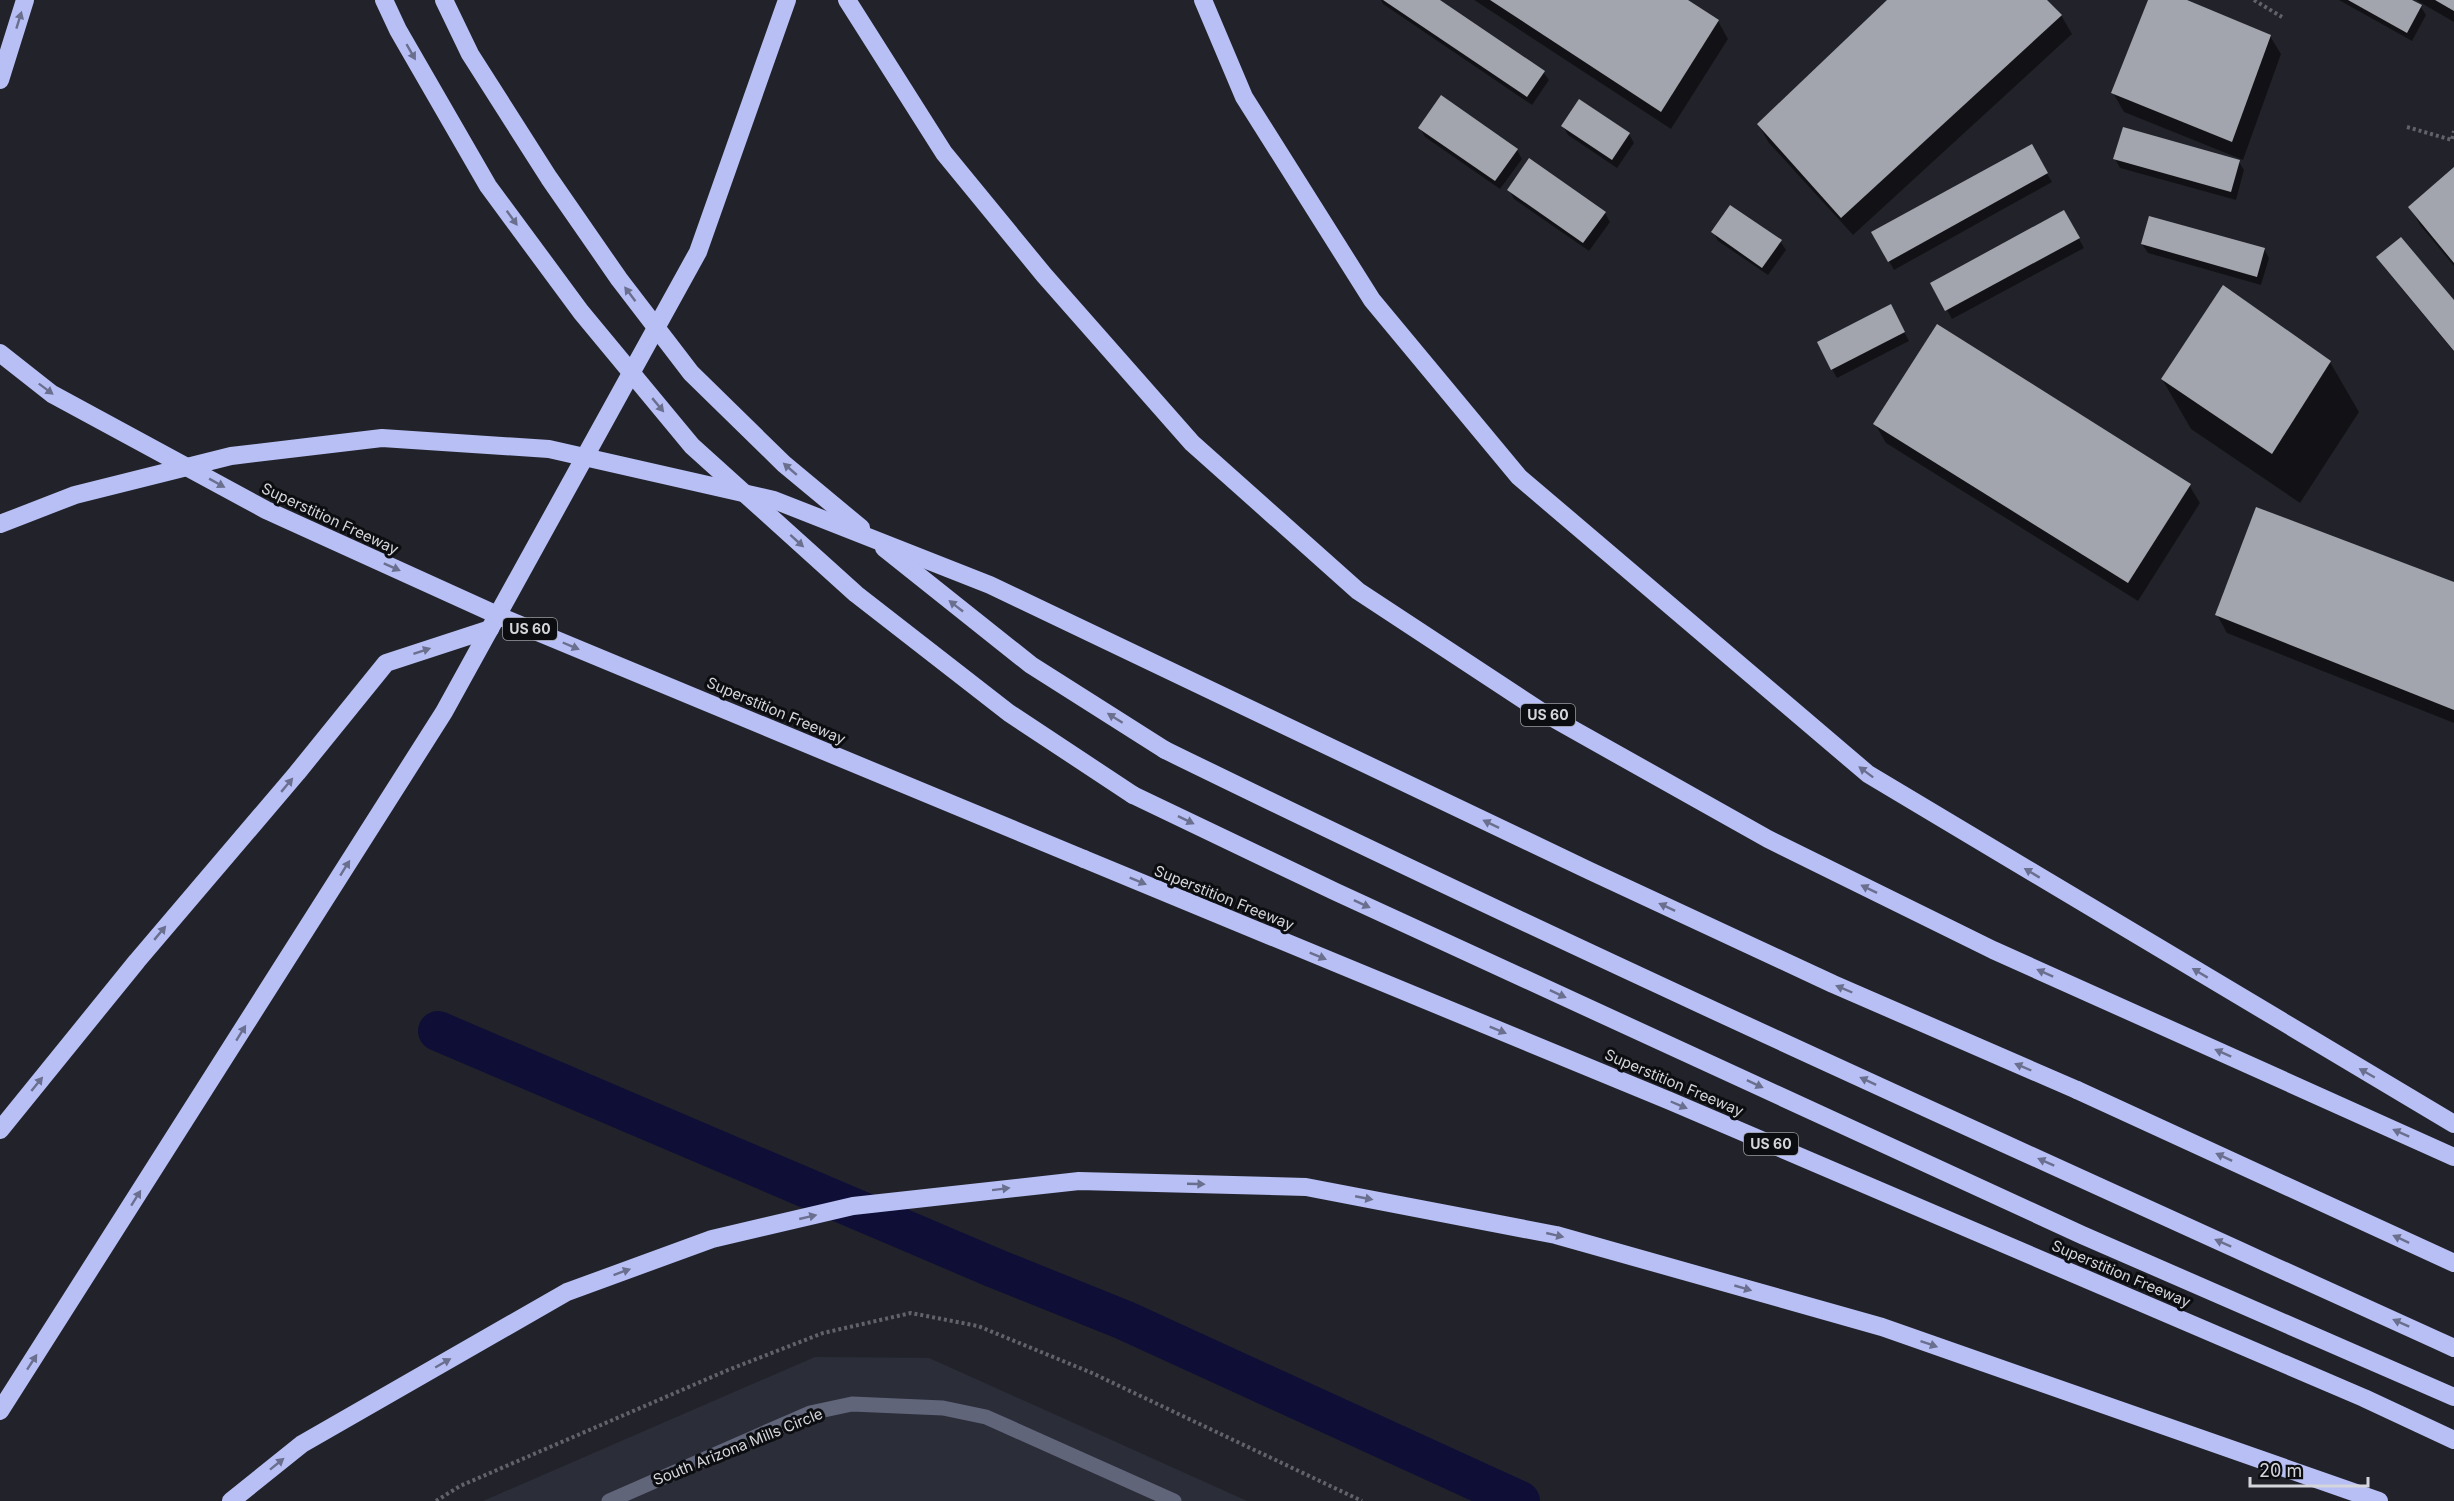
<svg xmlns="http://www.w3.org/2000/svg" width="2454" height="1501" font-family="Inter,sans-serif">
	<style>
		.built { fill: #2b2d39 }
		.shadow { fill: #0007 }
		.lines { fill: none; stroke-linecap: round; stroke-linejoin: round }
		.canal { stroke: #0f0e36; stroke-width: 40 }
		.building { fill: #a3a5ae }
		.path { stroke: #62636a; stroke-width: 4; stroke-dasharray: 3 3; stroke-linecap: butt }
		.minor { stroke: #61657a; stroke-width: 15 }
		.highway { stroke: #b7bff5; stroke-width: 18 }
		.highway-bridge { stroke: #b7bff5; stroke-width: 18 }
		.oneway { fill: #6a6f8e }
		.labels { text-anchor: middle; stroke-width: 6; stroke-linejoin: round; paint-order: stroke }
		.shield { fill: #0c0d10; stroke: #999a9e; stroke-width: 1.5 }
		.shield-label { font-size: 14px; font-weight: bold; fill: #d5d6db }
		.street-label { font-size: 15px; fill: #d5d6db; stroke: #0c0d10 }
	</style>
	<rect width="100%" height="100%" fill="#22232a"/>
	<path class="built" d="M815,1357L929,1358L1247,1501H483Z"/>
	<g class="shadow">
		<path d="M1381,0H1437L1543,72L1549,80L1532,105L1383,4Z"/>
		<path d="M1474,0H1685L1718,21L1728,39L1671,129Z"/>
		<path d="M1889,0H2045L2061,15L2072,34L1853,235L1769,143L1758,124Z"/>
		<path d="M2150,0H2183L2270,36L2281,54L2243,160L2124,112L2113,93Z"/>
		<path d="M2339,0H2409L2421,7L2426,15L2412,41Z"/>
		<path d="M2416,0H2454V22Z"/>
		<path d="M1563,126L1629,134L1634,143L1617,168L1568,135Z"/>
		<path d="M1420,128L1517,150L1522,159L1500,189L1425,137Z"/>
		<path d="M2031,146L2052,182L1894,270L1873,233Z"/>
		<path d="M2115,159L2239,162L2244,170L2236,200L2120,168Z"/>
		<path d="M2454,169V266L2420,225L2410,207Z"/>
		<path d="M1509,190L1605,213L1610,222L1589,251L1514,199Z"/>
		<path d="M2064,212L2084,248L1952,319L1932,283Z"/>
		<path d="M1713,232L1780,241L1786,250L1768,275L1718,241Z"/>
		<path d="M2142,244L2264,249L2269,258L2261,285L2148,253Z"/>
		<path d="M2378,257L2454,303V352L2383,266Z"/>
		<path d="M1895,315L1909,341L1837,378L1832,369Z"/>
		<path d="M2330,362L2359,412L2300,503L2191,429L2162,379Z"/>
		<path d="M1875,424L2189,485L2200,503L2138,601L1886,443Z"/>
		<path d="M2454,584V723L2227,633L2217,615Z"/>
	</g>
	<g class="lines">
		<path class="canal" d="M438,1031L992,1267L1124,1320L1520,1501"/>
	</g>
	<g class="building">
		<path d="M1383,0H1440L1545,71L1527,97Z"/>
		<path d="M1490,0H1688L1719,20L1661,112Z"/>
		<path d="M1887,0H2047L2062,15L1841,218L1757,124Z"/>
		<path d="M2148,0H2187L2271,35L2232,142L2111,93Z"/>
		<path d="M2348,0H2412L2422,5L2407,33Z"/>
		<path d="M2435,0H2454V11Z"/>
		<path d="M1441,95L1518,149L1495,181L1418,128Z"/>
		<path d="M1579,99L1630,133L1612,160L1561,126Z"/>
		<path d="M2123,127L2240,160L2231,192L2113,159Z"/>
		<path d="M2032,144L2048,173L1888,262L1871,232Z"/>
		<path d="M1529,158L1606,212L1583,243L1507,190Z"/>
		<path d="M2454,167V263L2408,207Z"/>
		<path d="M1730,205L1782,240L1762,268L1711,232Z"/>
		<path d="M2064,210L2080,238L1945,311L1930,283Z"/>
		<path d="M2149,216L2265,248L2257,277L2141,244Z"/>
		<path d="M2401,237L2454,300V351L2376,257Z"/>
		<path d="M2223,285L2331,361L2272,454L2161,379Z"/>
		<path d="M1891,304L1905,332L1831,370L1817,342Z"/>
		<path d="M1937,324L2191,484L2128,583L1873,424Z"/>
		<path d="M2256,507L2454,582V710L2215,615Z"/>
	</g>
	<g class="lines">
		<g class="path">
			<path d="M2254,0L2282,17"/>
			<path d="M2407,127L2452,140L2454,131"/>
			<path d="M436,1501L460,1486L728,1370L823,1333L911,1313L978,1326L1092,1373L1362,1501"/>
		</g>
		<path class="minor" d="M609,1501L810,1413L852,1404L943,1408L986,1417L1174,1501"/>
		<g class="highway">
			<path d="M847,0L944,153L1044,275L1192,443L1358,591L1542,712L1768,839L1993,950L2454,1157"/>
			<path d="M1203,0L1244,97L1372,300L1519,477L1868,774L2454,1124"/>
			<path d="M0,80L25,0"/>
			<path d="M1165,750C1590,958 2023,1152 2454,1348"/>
			<path d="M1133,795L1336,892L2082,1235L2454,1397"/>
			<path d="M1084,859L1670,1101L2364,1398L2454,1440"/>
			<path d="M2077,1090L2454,1263"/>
			<path d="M0,1130L137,961L297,773L386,663L490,629"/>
			<path d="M0,1411L444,712L698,252L787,0"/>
			<path d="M231,1501L302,1444L567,1292L712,1239L853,1206L1079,1181L1306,1187L1556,1235L1882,1327L2379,1501"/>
		</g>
		<g class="highway-bridge">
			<path d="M384,0L398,30L488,186L581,312L692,446L856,594L1009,713L1133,795"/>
			<path d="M444,0L470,54L549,178L619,279L691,373L784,464L861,528"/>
			<path d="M0,353L52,394L266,510L506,619L1084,859"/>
			<path d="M0,524L75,495L231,456L382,438L549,449L774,500L990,585L1590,871L1833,984L2077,1090"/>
			<path d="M884,548L1031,665L1165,750"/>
		</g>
	</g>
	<defs><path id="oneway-solid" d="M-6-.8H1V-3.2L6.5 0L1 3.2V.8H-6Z" transform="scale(1.5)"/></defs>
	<g class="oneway">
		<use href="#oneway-solid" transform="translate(19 20) rotate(-73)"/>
		<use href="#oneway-solid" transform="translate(411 52) rotate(60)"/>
		<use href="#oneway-solid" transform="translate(512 218) rotate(54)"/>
		<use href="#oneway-solid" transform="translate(630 294) rotate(-127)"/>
		<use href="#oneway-solid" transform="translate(46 389) rotate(37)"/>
		<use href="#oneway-solid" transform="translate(658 405) rotate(50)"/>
		<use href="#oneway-solid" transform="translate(790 469) rotate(-139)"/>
		<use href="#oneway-solid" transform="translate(217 483) rotate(29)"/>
		<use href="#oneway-solid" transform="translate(797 541) rotate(42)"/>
		<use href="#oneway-solid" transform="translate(392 567) rotate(24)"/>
		<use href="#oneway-solid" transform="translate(956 606) rotate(-142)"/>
		<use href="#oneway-solid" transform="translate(571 646) rotate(23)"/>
		<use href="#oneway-solid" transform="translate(422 651) rotate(-18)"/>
		<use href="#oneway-solid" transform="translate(1115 718) rotate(-148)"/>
		<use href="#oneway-solid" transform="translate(1866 772) rotate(-143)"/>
		<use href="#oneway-solid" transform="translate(287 785) rotate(-50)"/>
		<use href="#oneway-solid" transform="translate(1186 820) rotate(26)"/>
		<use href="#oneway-solid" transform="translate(1491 824) rotate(-154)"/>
		<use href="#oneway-solid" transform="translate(345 868) rotate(-58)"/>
		<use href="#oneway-solid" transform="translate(2032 873) rotate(-149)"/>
		<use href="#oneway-solid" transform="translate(1138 881) rotate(22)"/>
		<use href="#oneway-solid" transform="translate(1869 889) rotate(-154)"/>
		<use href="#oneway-solid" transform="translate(1362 904) rotate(25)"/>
		<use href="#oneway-solid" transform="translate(1667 907) rotate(-155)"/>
		<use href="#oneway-solid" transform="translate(160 933) rotate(-50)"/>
		<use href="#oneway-solid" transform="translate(1318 956) rotate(22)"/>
		<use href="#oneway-solid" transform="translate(2045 973) rotate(-156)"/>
		<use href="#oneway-solid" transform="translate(2200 973) rotate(-149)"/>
		<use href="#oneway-solid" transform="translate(1844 989) rotate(-157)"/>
		<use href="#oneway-solid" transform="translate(1558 994) rotate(25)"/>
		<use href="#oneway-solid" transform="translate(1498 1030) rotate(22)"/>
		<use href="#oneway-solid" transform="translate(241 1033) rotate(-58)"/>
		<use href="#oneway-solid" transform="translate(2223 1053) rotate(-156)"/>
		<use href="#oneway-solid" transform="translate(2023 1067) rotate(-157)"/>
		<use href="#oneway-solid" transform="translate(2367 1073) rotate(-150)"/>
		<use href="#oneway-solid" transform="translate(1868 1081) rotate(-155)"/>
		<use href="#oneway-solid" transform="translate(37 1084) rotate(-51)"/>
		<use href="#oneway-solid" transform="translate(1755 1084) rotate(25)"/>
		<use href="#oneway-solid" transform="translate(1679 1105) rotate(23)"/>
		<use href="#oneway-solid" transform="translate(2401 1133) rotate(-156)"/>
		<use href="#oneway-solid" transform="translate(2224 1157) rotate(-155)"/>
		<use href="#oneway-solid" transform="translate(2046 1162) rotate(-156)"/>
		<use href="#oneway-solid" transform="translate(1196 1184) rotate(2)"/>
		<use href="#oneway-solid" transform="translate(1001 1189) rotate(-7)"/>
		<use href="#oneway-solid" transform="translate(136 1198) rotate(-58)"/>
		<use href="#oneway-solid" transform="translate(1364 1198) rotate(11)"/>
		<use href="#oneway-solid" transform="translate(808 1217) rotate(-13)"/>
		<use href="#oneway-solid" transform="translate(1555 1235) rotate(13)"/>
		<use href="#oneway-solid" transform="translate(2401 1239) rotate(-155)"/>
		<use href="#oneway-solid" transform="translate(2223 1243) rotate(-156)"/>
		<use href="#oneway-solid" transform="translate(622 1272) rotate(-20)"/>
		<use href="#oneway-solid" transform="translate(1743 1288) rotate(16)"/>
		<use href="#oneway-solid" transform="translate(2401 1323) rotate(-156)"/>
		<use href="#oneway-solid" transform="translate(1929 1344) rotate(19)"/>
		<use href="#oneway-solid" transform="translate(32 1362) rotate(-57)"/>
		<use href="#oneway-solid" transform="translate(443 1363) rotate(-30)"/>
		<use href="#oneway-solid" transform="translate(277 1464) rotate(-39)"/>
	</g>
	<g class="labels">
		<g class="shield">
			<rect x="503" y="618" width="54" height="22" rx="4.5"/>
			<rect x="1521" y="704" width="54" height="22" rx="4.5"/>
			<rect x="1744" y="1133" width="54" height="22" rx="4.5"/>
		</g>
		<g class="shield-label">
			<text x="530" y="634">US 60</text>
			<text x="1548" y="720">US 60</text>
			<text x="1771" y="1149">US 60</text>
		</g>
		<g class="street-label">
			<text transform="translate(330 519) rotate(25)" y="5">Superstition Freeway</text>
			<text transform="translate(776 711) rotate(23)" y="5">Superstition Freeway</text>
			<text transform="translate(1224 898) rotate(22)" y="5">Superstition Freeway</text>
			<text transform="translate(1674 1083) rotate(23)" y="5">Superstition Freeway</text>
			<text transform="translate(2121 1274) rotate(23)" y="5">Superstition Freeway</text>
			<text transform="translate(738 1447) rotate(-22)" y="5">South Arizona Mills Circle</text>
		</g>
	</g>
	<path d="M2250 1477v9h118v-9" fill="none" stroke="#d5d6db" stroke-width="3"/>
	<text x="2259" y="1477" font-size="18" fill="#d5d6db" stroke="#0c0d10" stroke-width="4.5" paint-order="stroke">20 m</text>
</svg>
